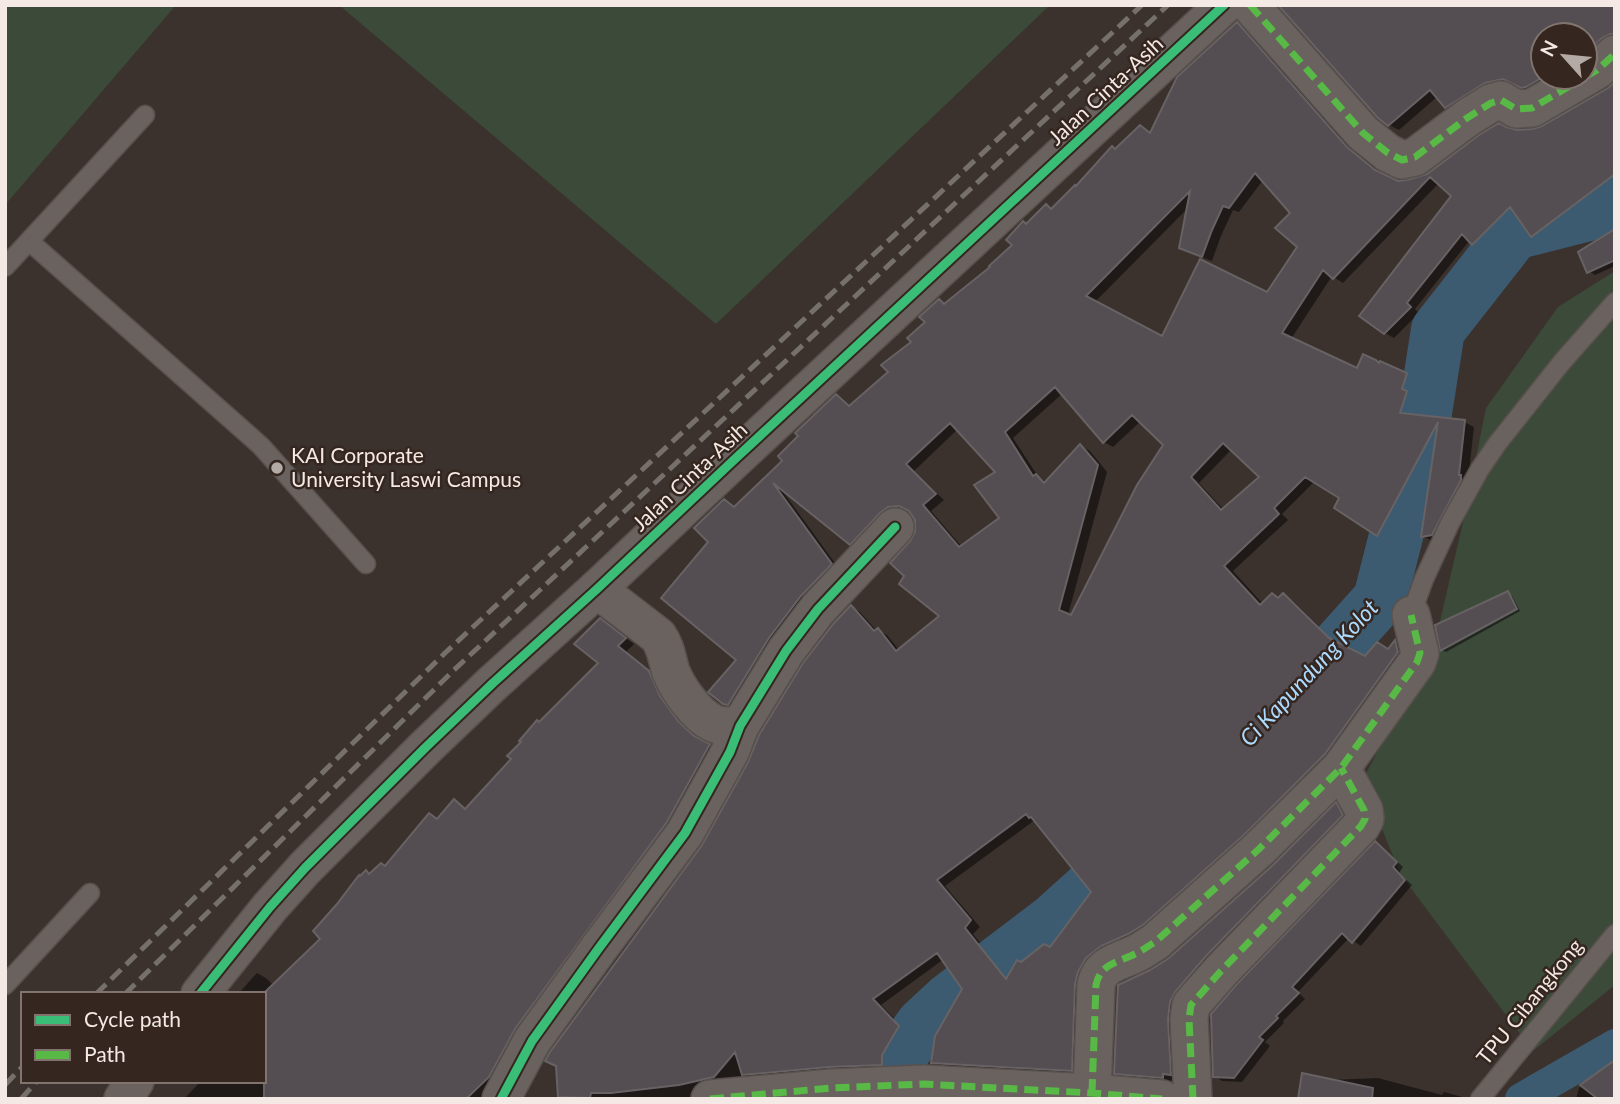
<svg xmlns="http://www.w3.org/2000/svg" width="1620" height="1104" font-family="Lato,sans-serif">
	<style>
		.green { fill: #3c4a39 }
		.shadow { fill: #0007; fill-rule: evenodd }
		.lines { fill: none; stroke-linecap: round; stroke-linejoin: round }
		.canal { stroke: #3c5b71; stroke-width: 32 }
		.river { stroke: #3c5b71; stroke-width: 54 }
		.building { fill: #544d52; stroke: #676263; stroke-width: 2; fill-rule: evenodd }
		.service-casing { stroke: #58504d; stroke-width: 21 }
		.minor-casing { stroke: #58504d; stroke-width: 40 }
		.service { stroke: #6a625f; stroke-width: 18 }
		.minor { stroke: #6a625f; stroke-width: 37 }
		.rail { stroke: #76706d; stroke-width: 5; stroke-dasharray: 14 7; stroke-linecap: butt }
		.quiet { stroke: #58b947; stroke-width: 7; stroke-dasharray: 14 7; stroke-linecap: butt }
		.cycleway-casing { stroke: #35261f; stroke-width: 13 }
		.cycleway { stroke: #3abd76; stroke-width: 9 }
		.poi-dot { fill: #b3a9a5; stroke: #35261f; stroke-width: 2.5 }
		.labels { text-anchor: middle; stroke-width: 5; stroke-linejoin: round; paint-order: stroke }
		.street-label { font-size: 21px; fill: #f4e9e5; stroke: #35261f }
		.poi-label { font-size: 21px; fill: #f4e9e5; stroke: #35261f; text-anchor: start }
		.water-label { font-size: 23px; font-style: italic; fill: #acdbff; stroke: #35261f }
	</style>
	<rect width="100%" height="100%" fill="#3b322e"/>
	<g class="green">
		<path d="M5,5H176L5,205Z"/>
		<path d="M339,5H1050L716,324Z"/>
		<path d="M1615,271V985L1533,1051L1401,875L1362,781L1435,643L1463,522L1486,408L1558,307Z"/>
	</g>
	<g class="shadow">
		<path d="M1282,5H1615V41L1585,63V35H1543V77H1561L1532,92L1515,84H1505L1456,112L1446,107L1437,97L1399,130L1389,125Z"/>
		<path d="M1237,24L1246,29L1357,155L1382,175L1398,182L1428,176L1517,132L1543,128L1615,84V186L1541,241L1532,236L1517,214L1483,249L1470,240L1415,309L1419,313L1394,338L1385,333L1453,195L1439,183L1343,283L1332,276L1291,339L1358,370L1380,364L1406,375L1416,380L1411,396L1416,398L1410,416L1464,422L1474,427L1468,481L1432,541L1423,536L1435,450L1387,539L1336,508L1342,498L1315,481L1282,514L1288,520L1233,571L1263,604L1279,599L1283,595L1293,601L1337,644L1365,659L1389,651L1396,642L1404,647L1407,658L1334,759L1152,930L1111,951L1081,1075L942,1068L933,1062L964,988L944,959L881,1005L908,1032L891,1061V1069L700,1099H560L557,1066L703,846L851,607L860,612L877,631L878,630L887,635L899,650L942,616L906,576L917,533V520L911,511L898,512L860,548L851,543L781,489L840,570L734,709L724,703L738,660L736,508L784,461L836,396L851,406L890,372L914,343L939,301L946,305L993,267L1014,245L1027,226L1052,210L1141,127L1152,133ZM1263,180L1292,213L1300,247L1267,295L1163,339L1094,303L1189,207L1181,247L1190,253L1212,261L1221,236L1233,210L1239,212ZM1063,393L1104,442L1113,447L1141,421L1166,445L1072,617L1068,615L1107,472L1090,451L1081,446L1047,482L1039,478L1013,438ZM958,429L998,473L1001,518L962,547L931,511L944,500L914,471ZM1232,449L1261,477L1224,510L1199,483ZM1035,820L1093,892L1050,950L1021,965L1009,978L973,934L980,927L945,886Z"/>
		<path d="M1615,231V266L1595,275L1589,271Z"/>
		<path d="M1508,593L1512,596L1520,611L1446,652L1442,650Z"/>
		<path d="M600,620L634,644L626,652L658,678L669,703L687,729L702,742L719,751L498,1082L481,1099H184L201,1081H264V994H238L257,973L266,978L274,986L322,939L370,875L386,868L438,820L454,801L467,810L514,759L540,724L600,663Z"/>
		<path d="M1336,805L1345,810L1351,820L1215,961L1179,1079H1172L1171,1082L1124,1078L1116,1073L1151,971L1170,959L1274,866Z"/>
		<path d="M1376,844L1383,848L1403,867L1399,873L1412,885L1361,946L1349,938L1298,992L1305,999L1283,1021L1284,1023L1265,1042L1270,1046L1242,1082L1222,1081L1215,1076Z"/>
		<path d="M1609,1066L1615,1099H1576L1579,1088Z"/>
		<path d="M1378,1078L1442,1095L1444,1092L1470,1099H1299L1328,1080Z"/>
	</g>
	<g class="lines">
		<path class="canal" d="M1521,1099L1615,1045"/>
		<g class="river">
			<path d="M1290,697L1328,657L1380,599L1421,438L1438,330L1514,233L1604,210L1615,203"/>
			<path d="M899,1057L923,1024L949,1000L1053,921L1143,840"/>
		</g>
	</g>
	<g class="building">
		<path d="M1278,5H1615V34H1610L1602,38L1585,53V35H1543V77L1526,87L1521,88L1503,79L1485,83L1445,108L1430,90L1388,126L1378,118Z"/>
		<path d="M1237,22L1347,147L1375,170L1398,181L1407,180L1427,174L1479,135L1499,123L1506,127L1517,130L1533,129L1542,126L1608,88L1615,82V174L1531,237L1510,207L1472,245L1462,234L1407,303L1411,307L1384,334L1359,316L1451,196L1430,177L1333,279L1323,270L1282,333L1357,368L1363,354L1376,360L1379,363L1380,361L1407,373L1402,389L1407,391L1400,413L1465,420L1459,475H1461V480L1432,535L1421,537L1438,422L1377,536L1334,508L1339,498L1305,477L1274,508L1279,514L1224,566L1260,605L1272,593L1278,598L1283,593L1329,638L1365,656L1377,642L1388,649L1395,640L1398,652L1325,754L1245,834L1143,925L1128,934L1101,946L1086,958L1078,972L1075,984L1072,1071L931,1063L935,1036L962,989L937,953L873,999L899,1026L882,1055V1065L829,1067L742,1075L735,1052L714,1077L679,1085L611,1093H591L590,1098L558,1097L556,1066L545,1061L550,1052L702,845L748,762L759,735L803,663L834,623L851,605L874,631L878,628L896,651L939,616L899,584L904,576L890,563L910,541L915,532V520L909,511L899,506L888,507L880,513L850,545L773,483L832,564L801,596L769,638L728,705L723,704L708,692L736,660L661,598L708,542L694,528L724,499L734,507L782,461L778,456L798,436L795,433L836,394L849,406L888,372L881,365L911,342L907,338L925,322L919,317L939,299L944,304L990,267L989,266L1012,245L1006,240L1023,221L1026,224L1046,204L1051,209L1075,185L1076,186L1112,146L1115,149L1140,125L1150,133L1177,77ZM1255,173L1290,213L1275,228L1297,247L1267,292L1200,259L1162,336L1086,296L1190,191L1179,248L1202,257L1212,230L1223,206L1229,208ZM1055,387L1103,443L1132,415L1163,445L1137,485L1071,615L1059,610L1098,465L1080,444L1044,483L1036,474L1033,476L1005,432ZM950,423L995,472L974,485L999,518L959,547L923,505L936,494L906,464ZM1223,443L1259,477L1221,510L1191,477ZM1026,814L1029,818L1031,817L1091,892L1050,947L1044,944L1021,962L1017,960L1006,979L965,928L971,920L937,880Z"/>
		<path d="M1615,229V260L1587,273L1578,252Z"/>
		<path d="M1508,591L1517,609L1440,651L1435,625Z"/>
		<path d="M600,618L626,638L618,646L649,671L660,696L678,721L694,736L710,744L667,822L515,1029L489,1077L466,1099H264V993L320,939L313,931L337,904L359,875L360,876L366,870L369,874L381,863L385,866L429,813L437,819L454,799L465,809L511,759L507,756L521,742L519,741L537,720L539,722L598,663L574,644Z"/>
		<path d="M1336,802L1343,815L1206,956L1175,992L1170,1002L1168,1020L1171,1075L1163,1074V1078L1114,1074L1118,985L1150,970L1169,958L1273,865Z"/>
		<path d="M1375,841L1397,862L1393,867L1405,880L1352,943L1342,933L1292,987L1299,993L1276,1016L1278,1018L1259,1037L1263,1040L1234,1078L1213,1077L1211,1014L1236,985Z"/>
		<path d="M1615,1060V1099H1598L1580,1085Z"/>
		<path d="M1302,1073L1373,1088L1372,1099H1298Z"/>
	</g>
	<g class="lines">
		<g class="service-casing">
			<g id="service">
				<path d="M29,241L261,446L366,564"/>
				<path d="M5,267L145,115"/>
				<path d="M1411,615L1424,579L1450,523L1480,469L1497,444L1562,362L1615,302"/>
				<path d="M5,985L90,893"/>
				<path d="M1480,1099L1615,934"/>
			</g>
		</g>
		<g class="minor-casing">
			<g id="minor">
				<path d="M1250,5L1363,133L1388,153L1402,160L1415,157L1467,118L1491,103L1501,100L1516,109L1532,108L1585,77"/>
				<path d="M1585,77L1597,70L1615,54"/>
				<path d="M597,589L658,636C666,647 667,659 671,672C678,689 696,715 713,723C721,727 731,726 740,726"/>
				<path d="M200,994L270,907L305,868L425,748L493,683L597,589L736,458L1224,5"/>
				<path d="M1092,1093L1096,985C1100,964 1118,962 1135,954C1142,951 1148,946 1155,942L1259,849L1341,768L1417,662L1420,653L1411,615"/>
				<path d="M123,1099L135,1081"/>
				<path d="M501,1099L532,1041L599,948L685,833L730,752L740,726L786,651L818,609L895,527"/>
				<path d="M710,1099L831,1088L923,1084L1092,1093L1162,1099"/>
				<path d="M1193,1099L1189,1019L1191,1005L1221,971L1361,826L1365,819L1364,810L1341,768"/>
			</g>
		</g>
		<use href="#service" class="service"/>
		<use href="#minor" class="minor"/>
		<g class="rail">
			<path d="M96,994L445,653L1142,5"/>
			<path d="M125,994L454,670L1168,5"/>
			<path d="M5,1085L23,1066"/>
			<path d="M21,1099L37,1081"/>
		</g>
		<g class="quiet">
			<path d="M1250,5L1363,133L1388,153L1402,160L1415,157L1467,118L1491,103L1501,100L1516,109L1532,108L1585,77"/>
			<path d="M1585,77L1597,70L1615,54"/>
			<path d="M1092,1093L1096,985C1100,964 1118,962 1135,954C1142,951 1148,946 1155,942L1259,849L1341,768L1417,662L1420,653L1411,615"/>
			<path d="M710,1099L831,1088L923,1084L1092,1093L1162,1099"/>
			<path d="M1193,1099L1189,1019L1191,1005L1221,971L1361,826L1365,819L1364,810L1341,768"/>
		</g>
		<g class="cycleway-casing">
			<g id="cycleway">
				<path d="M200,994L270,907L305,868L425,748L493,683L597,589L736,458L1224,5"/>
				<path d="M501,1099L532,1041L599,948L685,833L730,752L740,726L786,651L818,609L895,527"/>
			</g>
		</g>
		<use href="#cycleway" class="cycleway"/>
	</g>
	<circle class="poi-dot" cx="277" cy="468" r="7"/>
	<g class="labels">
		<g class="street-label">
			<text transform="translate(1106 91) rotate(-43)" y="7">Jalan Cinta-Asih</text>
			<text transform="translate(690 477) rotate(-43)" y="7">Jalan Cinta-Asih</text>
			<text transform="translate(1530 1002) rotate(-51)" y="7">TPU Cibangkong</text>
		</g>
		<g class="poi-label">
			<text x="291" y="463">KAI Corporate<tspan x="291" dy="24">University Laswi Campus</tspan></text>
		</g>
		<g class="water-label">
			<text transform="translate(1309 673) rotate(-47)" y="8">Ci Kapundung Kolot</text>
		</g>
	</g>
	<rect width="1620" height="1104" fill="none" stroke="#f4e9e5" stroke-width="14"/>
	<rect x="21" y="992" width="245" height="91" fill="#35261f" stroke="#81746e" stroke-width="2"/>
	<rect x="35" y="1015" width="35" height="10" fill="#3abd76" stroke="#81746e" stroke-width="2"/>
	<text x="84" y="1027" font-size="21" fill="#f4e9e5">Cycle path</text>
	<rect x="35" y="1050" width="35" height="10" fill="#58b947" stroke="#81746e" stroke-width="2"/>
	<text x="84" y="1062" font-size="21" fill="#f4e9e5">Path</text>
	<g transform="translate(1564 56) rotate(297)"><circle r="33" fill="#35261f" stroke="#81746e" stroke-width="2"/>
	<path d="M0-5L12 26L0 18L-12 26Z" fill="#b3a9a5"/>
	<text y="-10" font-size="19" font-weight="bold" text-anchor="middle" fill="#f4e9e5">N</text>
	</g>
</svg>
